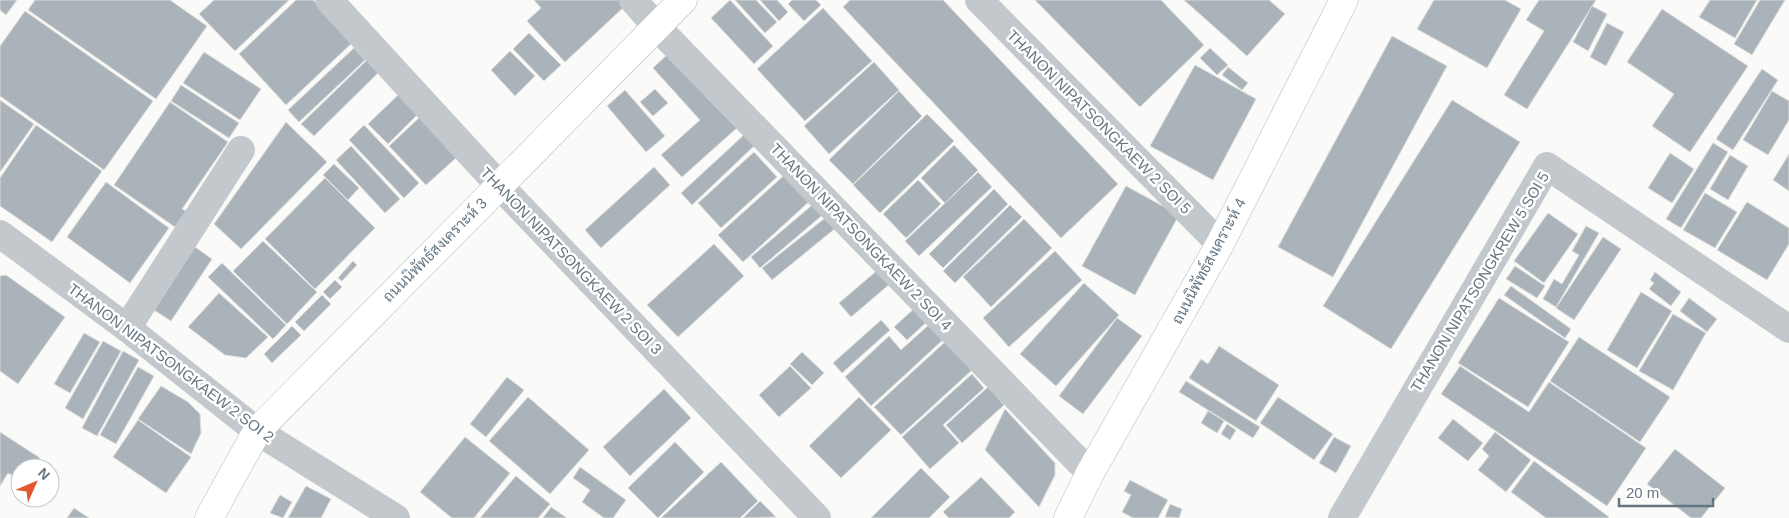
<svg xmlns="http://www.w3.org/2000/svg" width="1789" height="518" font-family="Helvetica,Sarabun,sans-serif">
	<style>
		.building { fill: #aab3b9; stroke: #dcdcda }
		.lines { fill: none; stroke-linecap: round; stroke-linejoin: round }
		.secondary-casing { stroke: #b3babf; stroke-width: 29 }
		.street { stroke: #c3c8cc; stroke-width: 28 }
		.secondary { stroke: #fff; stroke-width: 28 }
		.labels { text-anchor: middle; stroke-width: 5; stroke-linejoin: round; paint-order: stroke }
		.street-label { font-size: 15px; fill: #657683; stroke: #fff }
	</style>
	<rect width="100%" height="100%" fill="#fafaf8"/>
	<g class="building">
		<path d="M0,0H17L6,15L0,10Z"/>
		<path d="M35,0H170L207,26L156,99L28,10Z"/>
		<path d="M214,0H289L235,51L199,14Z"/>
		<path d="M296,0H313L353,42L286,105L239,54Z"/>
		<path d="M534,0H621L626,5L565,62L527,21L541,8Z"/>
		<path d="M730,0L773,46L754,64L711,18Z"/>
		<path d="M735,0H756L777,22L765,33Z"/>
		<path d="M760,0H777L788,12L779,21Z"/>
		<path d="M792,0H816L821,5L804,21L788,4Z"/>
		<path d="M850,0H943L1118,184L1061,238L843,7Z"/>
		<path d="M1035,0H1161L1204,45L1140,107Z"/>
		<path d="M1184,0H1269L1285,14L1247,56Z"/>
		<path d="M1434,0H1505L1521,9L1487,68L1417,29Z"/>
		<path d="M1539,0H1596L1527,109L1504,95L1544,31L1526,20Z"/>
		<path d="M1710,0H1757L1735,38L1699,17Z"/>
		<path d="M1760,0H1785L1752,55L1734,44Z"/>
		<path d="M1592,6L1607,14L1588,51L1573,42Z"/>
		<path d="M823,8L872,61L805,121L757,69Z"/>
		<path d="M1662,9L1748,66L1690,152L1652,126L1674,94L1627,62Z"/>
		<path d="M25,11L153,101L104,170L0,96V46Z"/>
		<path d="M1607,23L1624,32L1606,66L1590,57Z"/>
		<path d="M529,33L561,65L544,81L513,49Z"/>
		<path d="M1392,36L1447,66L1333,277L1278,247Z"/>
		<path d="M354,48L365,60L299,122L288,110Z"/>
		<path d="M1210,48L1228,65L1217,75L1200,58Z"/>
		<path d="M510,51L535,76L515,96L491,70Z"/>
		<path d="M671,51L739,126L682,177L661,155L700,120L653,68Z"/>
		<path d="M204,52L261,89L240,120L183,83Z"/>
		<path d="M368,59L380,71L314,136L301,124Z"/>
		<path d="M874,62L899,90L829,154L804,126Z"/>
		<path d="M1195,65L1256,99L1213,180L1150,146Z"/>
		<path d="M1228,67L1248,83L1242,90L1222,75Z"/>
		<path d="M1762,69L1778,80L1733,150L1716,139Z"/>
		<path d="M181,85L239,123L229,138L171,101Z"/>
		<path d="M655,89L668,103L653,116L640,102Z"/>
		<path d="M625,90L665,136L646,152L607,106Z"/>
		<path d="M899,91L922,116L853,184L829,160Z"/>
		<path d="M1772,91L1789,101V120L1768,155L1743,140Z"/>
		<path d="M400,93L419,113L388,144L368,124Z"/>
		<path d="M0,100L34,124L0,172Z"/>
		<path d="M1452,100L1520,142L1391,349L1323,306Z"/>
		<path d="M170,102L228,142L182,209L186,211L175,227L114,185Z"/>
		<path d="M927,114L954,141L880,213L853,185Z"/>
		<path d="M420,117L457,157L426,185L389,146Z"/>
		<path d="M286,122L327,162L241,249L214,224Z"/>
		<path d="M36,125L102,171L52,242L0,206V178Z"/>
		<path d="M364,125L419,183L404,198L349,140Z"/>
		<path d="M746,133L756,144L692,205L681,193Z"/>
		<path d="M1713,143L1728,152L1681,228L1666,219Z"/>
		<path d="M954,145L978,170L945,203L921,178Z"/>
		<path d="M351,146L400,199L385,213L336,160Z"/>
		<path d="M754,152L777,177L721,228L698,203Z"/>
		<path d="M1670,153L1694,169L1672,203L1648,188Z"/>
		<path d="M1789,154V191L1773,180Z"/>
		<path d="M1730,155L1748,166L1728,200L1710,189Z"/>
		<path d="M334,164L359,188L348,200L323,175Z"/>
		<path d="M654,167L670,185L601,248L585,230Z"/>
		<path d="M789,171L813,198L743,262L718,235Z"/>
		<path d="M978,172L992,187L919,256L905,241Z"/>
		<path d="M325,178L375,228L315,289L265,239Z"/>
		<path d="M918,180L941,204L906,238L883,214Z"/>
		<path d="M106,182L169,228L130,283L67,237Z"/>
		<path d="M1126,186L1179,215L1135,295L1082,266Z"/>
		<path d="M994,189L1008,204L943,268L929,254Z"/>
		<path d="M1705,193L1737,212L1715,248L1683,230Z"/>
		<path d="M817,201L826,212L760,268L751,257Z"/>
		<path d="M1747,202L1789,228V244L1767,280L1717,250Z"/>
		<path d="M1010,205L1022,217L955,283L943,271Z"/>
		<path d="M1548,213L1578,234L1544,283L1514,261Z"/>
		<path d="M829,215L838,226L772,280L762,268Z"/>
		<path d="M1024,219L1052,248L991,307L963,277Z"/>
		<path d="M1586,226L1599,233L1556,307L1543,299L1554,279L1562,284L1579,255L1572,251Z"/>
		<path d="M1603,237L1621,249L1574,320L1556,308Z"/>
		<path d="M263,241L317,292L287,324L233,271Z"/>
		<path d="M714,244L744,276L678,337L647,305Z"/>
		<path d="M195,247L212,259L171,321L154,310Z"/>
		<path d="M1055,251L1082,280L1009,347L983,318Z"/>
		<path d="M353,261L357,265L342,281L338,278Z"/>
		<path d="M222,263L286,325L273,339L208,277Z"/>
		<path d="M1515,266L1545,286L1537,298L1506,279Z"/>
		<path d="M880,268L892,282L851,317L839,303Z"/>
		<path d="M1655,272L1681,292L1671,306L1649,289L1654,283L1650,280Z"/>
		<path d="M6,275L65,317L18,384L0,371V276Z"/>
		<path d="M335,280L342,287L330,299L323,292Z"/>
		<path d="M1084,283L1119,315L1056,386L1020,354Z"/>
		<path d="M1511,286L1571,329L1565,338L1504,295Z"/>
		<path d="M1641,292L1672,311L1637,368L1607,350Z"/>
		<path d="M219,293L268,337L246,358L225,355L188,327Z"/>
		<path d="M322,295L331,304L304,331L295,322Z"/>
		<path d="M1499,298L1569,342L1528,407L1458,363Z"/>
		<path d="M1689,298L1717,319L1707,332L1680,311Z"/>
		<path d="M917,306L929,320L907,340L894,327Z"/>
		<path d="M1673,314L1706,333L1673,390L1639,371Z"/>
		<path d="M1117,318L1142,336L1083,414L1059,396Z"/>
		<path d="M881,320L890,330L842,373L833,363Z"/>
		<path d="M932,322L946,337L871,406L845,377L889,336L901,350Z"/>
		<path d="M292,326L301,335L272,363L264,354Z"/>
		<path d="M84,333L100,342L70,393L54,384Z"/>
		<path d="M1579,337L1670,397L1640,442L1550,381Z"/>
		<path d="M103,341L121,351L83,419L65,408Z"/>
		<path d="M946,341L972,370L901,435L874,407Z"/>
		<path d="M1219,346L1279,385L1256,421L1189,378L1201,359L1208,364Z"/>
		<path d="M123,351L139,360L97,436L82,428Z"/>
		<path d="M802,352L824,373L812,385L790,364Z"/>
		<path d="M790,366L811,388L779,417L759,395Z"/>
		<path d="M1460,366L1529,412L1549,382L1646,448L1607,506L1441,394Z"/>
		<path d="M138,367L154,376L116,444L100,435Z"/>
		<path d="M972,374L984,388L943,425L959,443L930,469L902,437Z"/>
		<path d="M507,377L524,390L486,437L470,424Z"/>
		<path d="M1186,381L1260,427L1253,438L1179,392Z"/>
		<path d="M161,386L188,402L200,414L201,433L191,454L138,419Z"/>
		<path d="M988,387L1004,405L962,443L946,425Z"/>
		<path d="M664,389L691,418L630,476L603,447Z"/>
		<path d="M528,397L589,450L550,494L489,441Z"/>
		<path d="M859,397L891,430L841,478L809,446Z"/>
		<path d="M1278,397L1333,434L1314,460L1260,423Z"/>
		<path d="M1005,409L1055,463V475L1039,507L985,450Z"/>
		<path d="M1208,411L1224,421L1217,433L1201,423Z"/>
		<path d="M1453,419L1483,443L1468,461L1438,438Z"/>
		<path d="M138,420L191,457L166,493L113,457Z"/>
		<path d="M1227,424L1236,430L1230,440L1221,434Z"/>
		<path d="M0,432L40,458L34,468H20V480L8,473L0,486Z"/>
		<path d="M1495,432L1531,460L1506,492L1478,470L1489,456L1482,449Z"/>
		<path d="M465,437L510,473L474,518H452L420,492Z"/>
		<path d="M1334,437L1351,446L1336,473L1319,463Z"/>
		<path d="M675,442L704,472L658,518L628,488Z"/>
		<path d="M1675,449L1725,488L1701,518H1691L1647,484Z"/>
		<path d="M1534,461L1609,517L1608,518H1546L1511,492Z"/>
		<path d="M721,462L758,501L740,518H661Z"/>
		<path d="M580,467L626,500L613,518H604L582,502L590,490L573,478Z"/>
		<path d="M921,468L950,497L929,518H871Z"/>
		<path d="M516,476L550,504L538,518H480Z"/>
		<path d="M981,477L1015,512L1009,518H949L943,512Z"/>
		<path d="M1130,480L1168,500L1158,518H1133L1122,512L1131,495L1124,491Z"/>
		<path d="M306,486L331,499L321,518H288Z"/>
		<path d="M280,495L292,502L283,518L270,513Z"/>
		<path d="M760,501L776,517L743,518Z"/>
		<path d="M1170,504L1182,509L1179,518L1165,517Z"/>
		<path d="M551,507L567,518H543Z"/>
		<path d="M74,508L89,518H67Z"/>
	</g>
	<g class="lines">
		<g class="secondary-casing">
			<g id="secondary">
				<path d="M209,518L257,431L683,0"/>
				<path d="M1068,518L1090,473L1220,244L1344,0"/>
			</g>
		</g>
		<g class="street">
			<path d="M329,0L499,185L817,518"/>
			<path d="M633,0L656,26L1090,473"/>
			<path d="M979,0L1220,244"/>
			<path d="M0,234L127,328L257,431L396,518"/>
			<path d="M127,328L241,150"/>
			<path d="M1342,518L1547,166L1789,329"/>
		</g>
		<use href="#secondary" class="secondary"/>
	</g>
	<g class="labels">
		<g class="street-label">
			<text transform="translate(1099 122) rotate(45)" y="5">THANON NIPATSONGKAEW 2 SOI 5</text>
			<text transform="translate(861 237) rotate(46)" y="5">THANON NIPATSONGKAEW 2 SOI 4</text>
			<text transform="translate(435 250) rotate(-45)" y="5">ถนนนิพัทธ์สงเคราะห์ 3</text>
			<text transform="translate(571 261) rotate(46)" y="5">THANON NIPATSONGKAEW 2 SOI 3</text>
			<text transform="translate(1209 261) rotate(-62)" y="5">ถนนนิพัทธ์สงเคราะห์ 4</text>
			<text transform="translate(1480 282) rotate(-59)" y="5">THANON NIPATSONGKREW 5 SOI 5</text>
			<text transform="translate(171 363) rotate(37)" y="5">THANON NIPATSONGKAEW 2 SOI 2</text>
		</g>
	</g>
	<g transform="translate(35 483) rotate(45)"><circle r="24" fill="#ffffff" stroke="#c1c8cd"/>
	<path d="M0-4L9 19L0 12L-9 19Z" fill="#e4572e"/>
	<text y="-8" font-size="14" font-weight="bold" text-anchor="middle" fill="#657683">N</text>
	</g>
	<path d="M1619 498v8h94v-8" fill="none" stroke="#657683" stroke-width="2.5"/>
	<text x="1626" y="498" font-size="15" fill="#657683" stroke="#ffffff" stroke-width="4" paint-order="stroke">20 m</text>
</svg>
